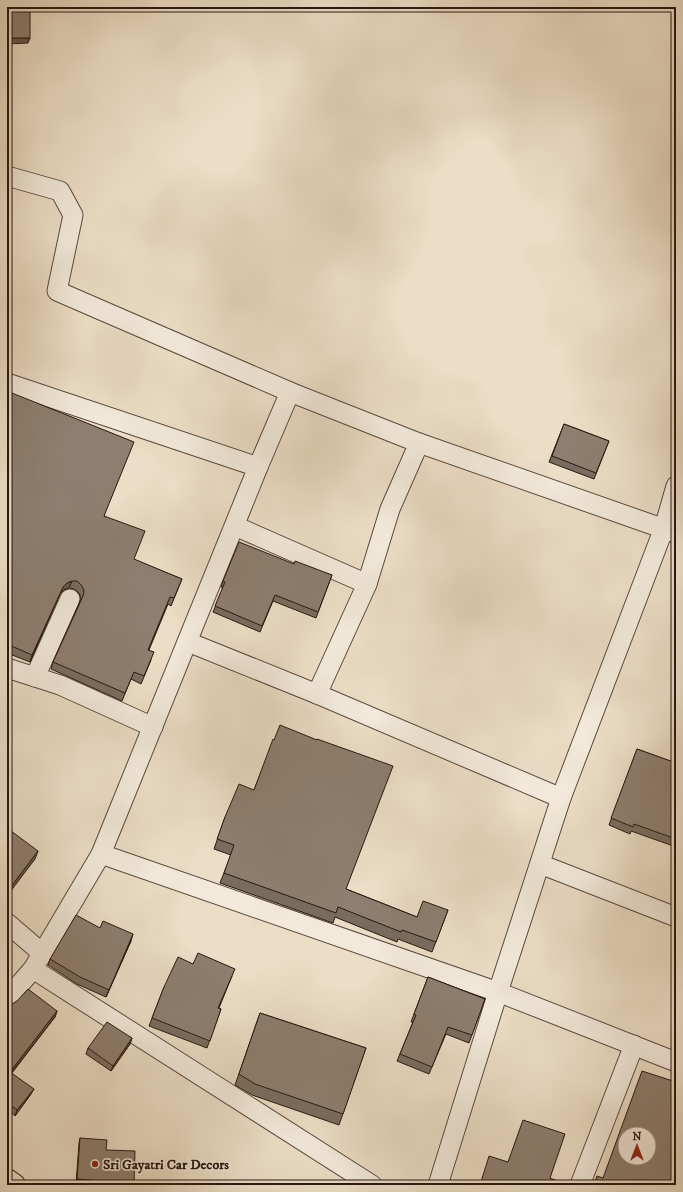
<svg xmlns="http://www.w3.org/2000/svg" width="683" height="1192" font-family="'IM FELL DW Pica',serif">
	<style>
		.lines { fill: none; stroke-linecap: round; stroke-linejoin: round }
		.minor-casing { stroke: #58493e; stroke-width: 21 }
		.primary-casing { stroke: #271811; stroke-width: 24 }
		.minor { stroke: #f2e9da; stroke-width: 19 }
		.primary { stroke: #ebddc6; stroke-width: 22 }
		.wall { fill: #796c5f; stroke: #271811 }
		.shaded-wall { fill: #63584e; stroke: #271811 }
		.building { fill: #8d7e6f; stroke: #271811; fill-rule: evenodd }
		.poi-dot { fill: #8f2418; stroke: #f2e9da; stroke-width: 1.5 }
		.labels { text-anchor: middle; stroke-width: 3; stroke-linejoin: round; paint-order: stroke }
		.poi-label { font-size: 14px; font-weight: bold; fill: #271811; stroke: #f2e9da; text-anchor: start }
	</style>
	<rect width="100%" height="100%" fill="#ebddc6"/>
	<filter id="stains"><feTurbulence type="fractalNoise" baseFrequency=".005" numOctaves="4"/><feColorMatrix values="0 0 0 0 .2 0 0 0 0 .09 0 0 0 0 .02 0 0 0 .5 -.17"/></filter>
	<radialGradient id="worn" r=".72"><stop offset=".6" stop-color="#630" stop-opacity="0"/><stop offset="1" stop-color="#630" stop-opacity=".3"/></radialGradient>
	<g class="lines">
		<g class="minor-casing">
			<g id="minor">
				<path d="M7,176L60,191L73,215L57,291L290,392L419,443L676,533"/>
				<path d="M7,383L258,467L101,854L33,969L372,1185"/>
				<path d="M258,467L290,392"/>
				<path d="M235,526L367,584L317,694"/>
				<path d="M367,584L390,509L419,443"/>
				<path d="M188,642L317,694L561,798L498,992L438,1185"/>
				<path d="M7,668L60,685L153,727"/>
				<path d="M35,677L70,599"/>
				<path d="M561,798L664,528L676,486"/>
				<path d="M101,854L498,992L676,1062"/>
				<path d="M540,864L676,917"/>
				<path d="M7,923L42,953"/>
				<path d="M7,999L33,969"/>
				<path d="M580,1185L634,1045"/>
			</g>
		</g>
		<g class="primary-casing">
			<path id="primary" d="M7,1180L14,1185"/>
		</g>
		<use href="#minor" class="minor"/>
		<use href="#primary" class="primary"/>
	</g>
	<g class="wall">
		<path d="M7,391L105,516L134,560L182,579L171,606L168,604L149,650L151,660L141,684L131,679L122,701L51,669L53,662L80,601L81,598L79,593L74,589L69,588L64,590L60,594L30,662L7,653Z"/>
		<path d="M564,424L609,441L594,479L549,462Z"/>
		<path d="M294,564L332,575L316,618L273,601L260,632L213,612L223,588L221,587L223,581Z"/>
		<path d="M274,740L346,889L417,917L448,910L432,952L398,939L397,942L335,917L333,923L220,883L231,855L214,849L225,817L254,790Z"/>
		<path d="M637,749L676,763V847L631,831L630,834L609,825Z"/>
		<path d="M100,928L131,941L106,997L77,984L48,965L50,959Z"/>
		<path d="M193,964L232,976L219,1008L221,1009L207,1048L149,1026L164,987Z"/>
		<path d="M428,977L485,999L469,1043L446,1034L429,1074L397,1061L413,1022H411Z"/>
		<path d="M7,1010L57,1011L55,1017L12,1073L31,1094L15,1116L7,1109Z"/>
		<path d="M260,1013L366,1048L339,1125L252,1095L235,1085Z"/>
		<path d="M132,1038L130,1044L111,1071L86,1054L88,1048Z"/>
		<path d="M80,1138L106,1150L134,1185H93L76,1184L79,1143Z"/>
	</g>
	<g class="shaded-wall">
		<path d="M7,38H30L28,43L7,44Z"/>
		<path d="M72,581L69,588L64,590L60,594L30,662L32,655L63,587L67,583Z"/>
		<path d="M38,851L35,859L7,896V892Z"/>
		<path d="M133,934L131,941L106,997Z"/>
		<path d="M57,1011L55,1017L8,1077L10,1072Z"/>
		<path d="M132,1038L130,1044L111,1071L113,1066Z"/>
		<path d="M34,1089L31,1094L15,1116L17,1110Z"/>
		<path d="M77,1179L116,1182L115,1185H93L76,1184Z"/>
	</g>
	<g class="building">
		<rect x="7" y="7" width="23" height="31"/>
		<path d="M7,391L134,442L104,516L145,531L134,559L182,579L174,598L170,597L148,650L154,652L144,676L134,672L125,693L53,662L83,596L84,591L82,586L77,581H72L67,583L63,587L32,655L7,644Z"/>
		<path d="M564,424L609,441L596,473L552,456Z"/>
		<path d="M239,542L294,564L295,561L332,575L318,612L275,595L262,626L215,606L225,582L223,581Z"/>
		<path d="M280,725L317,740V739L393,766L346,889L417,917L423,901L448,910L436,942L402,930L401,932L338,907L336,913L224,873L234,845L217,839L225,817L239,784L254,790L273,739L274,740Z"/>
		<path d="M637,749L676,763V839L634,824L633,827L611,818Z"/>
		<path d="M7,828L38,851L7,892Z"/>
		<path d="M76,915L100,928L103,921L133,934L109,990L80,977L50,959Z"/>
		<path d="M198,953L235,969L218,1008L221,1009L210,1041L152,1018L164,987L178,957L193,964Z"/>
		<path d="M428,977L485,999L472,1035L448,1027L432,1067L400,1054L416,1015L414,1014Z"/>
		<path d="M28,989L57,1011L10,1072L34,1089L17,1110L7,1102V1010L12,1004L17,1001Z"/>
		<path d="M260,1013L366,1048L343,1114L255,1084L239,1074Z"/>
		<path d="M107,1022L132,1038L113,1066L88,1048Z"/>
		<path d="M642,1071L676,1082L675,1085L676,1086V1185H594L597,1176L603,1178ZM625,1134H649V1158H625Z"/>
		<path d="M523,1120L565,1134L550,1178L560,1182L559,1185H480L489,1156L508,1162Z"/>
		<path d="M80,1138L107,1140L106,1150L135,1151L134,1185H116V1182L77,1179Z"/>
	</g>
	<circle class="poi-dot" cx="95" cy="1164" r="4"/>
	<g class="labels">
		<g class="poi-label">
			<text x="103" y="1169">Sri Gayatri Car Decors</text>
		</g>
	</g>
	<rect width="683" height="1192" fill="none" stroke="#ebddc6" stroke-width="24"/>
	<rect x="8" y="8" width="667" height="1176" fill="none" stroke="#271811" stroke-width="2"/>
	<rect x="12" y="12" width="659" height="1168" fill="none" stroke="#271811"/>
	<g transform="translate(637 1146)"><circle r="19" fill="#f2e9da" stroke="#a1958a"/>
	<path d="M0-3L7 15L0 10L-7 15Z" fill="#8f2418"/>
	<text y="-6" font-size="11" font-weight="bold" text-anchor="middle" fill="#271811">N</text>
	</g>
	<rect width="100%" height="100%" filter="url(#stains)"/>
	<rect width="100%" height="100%" fill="url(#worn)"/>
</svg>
